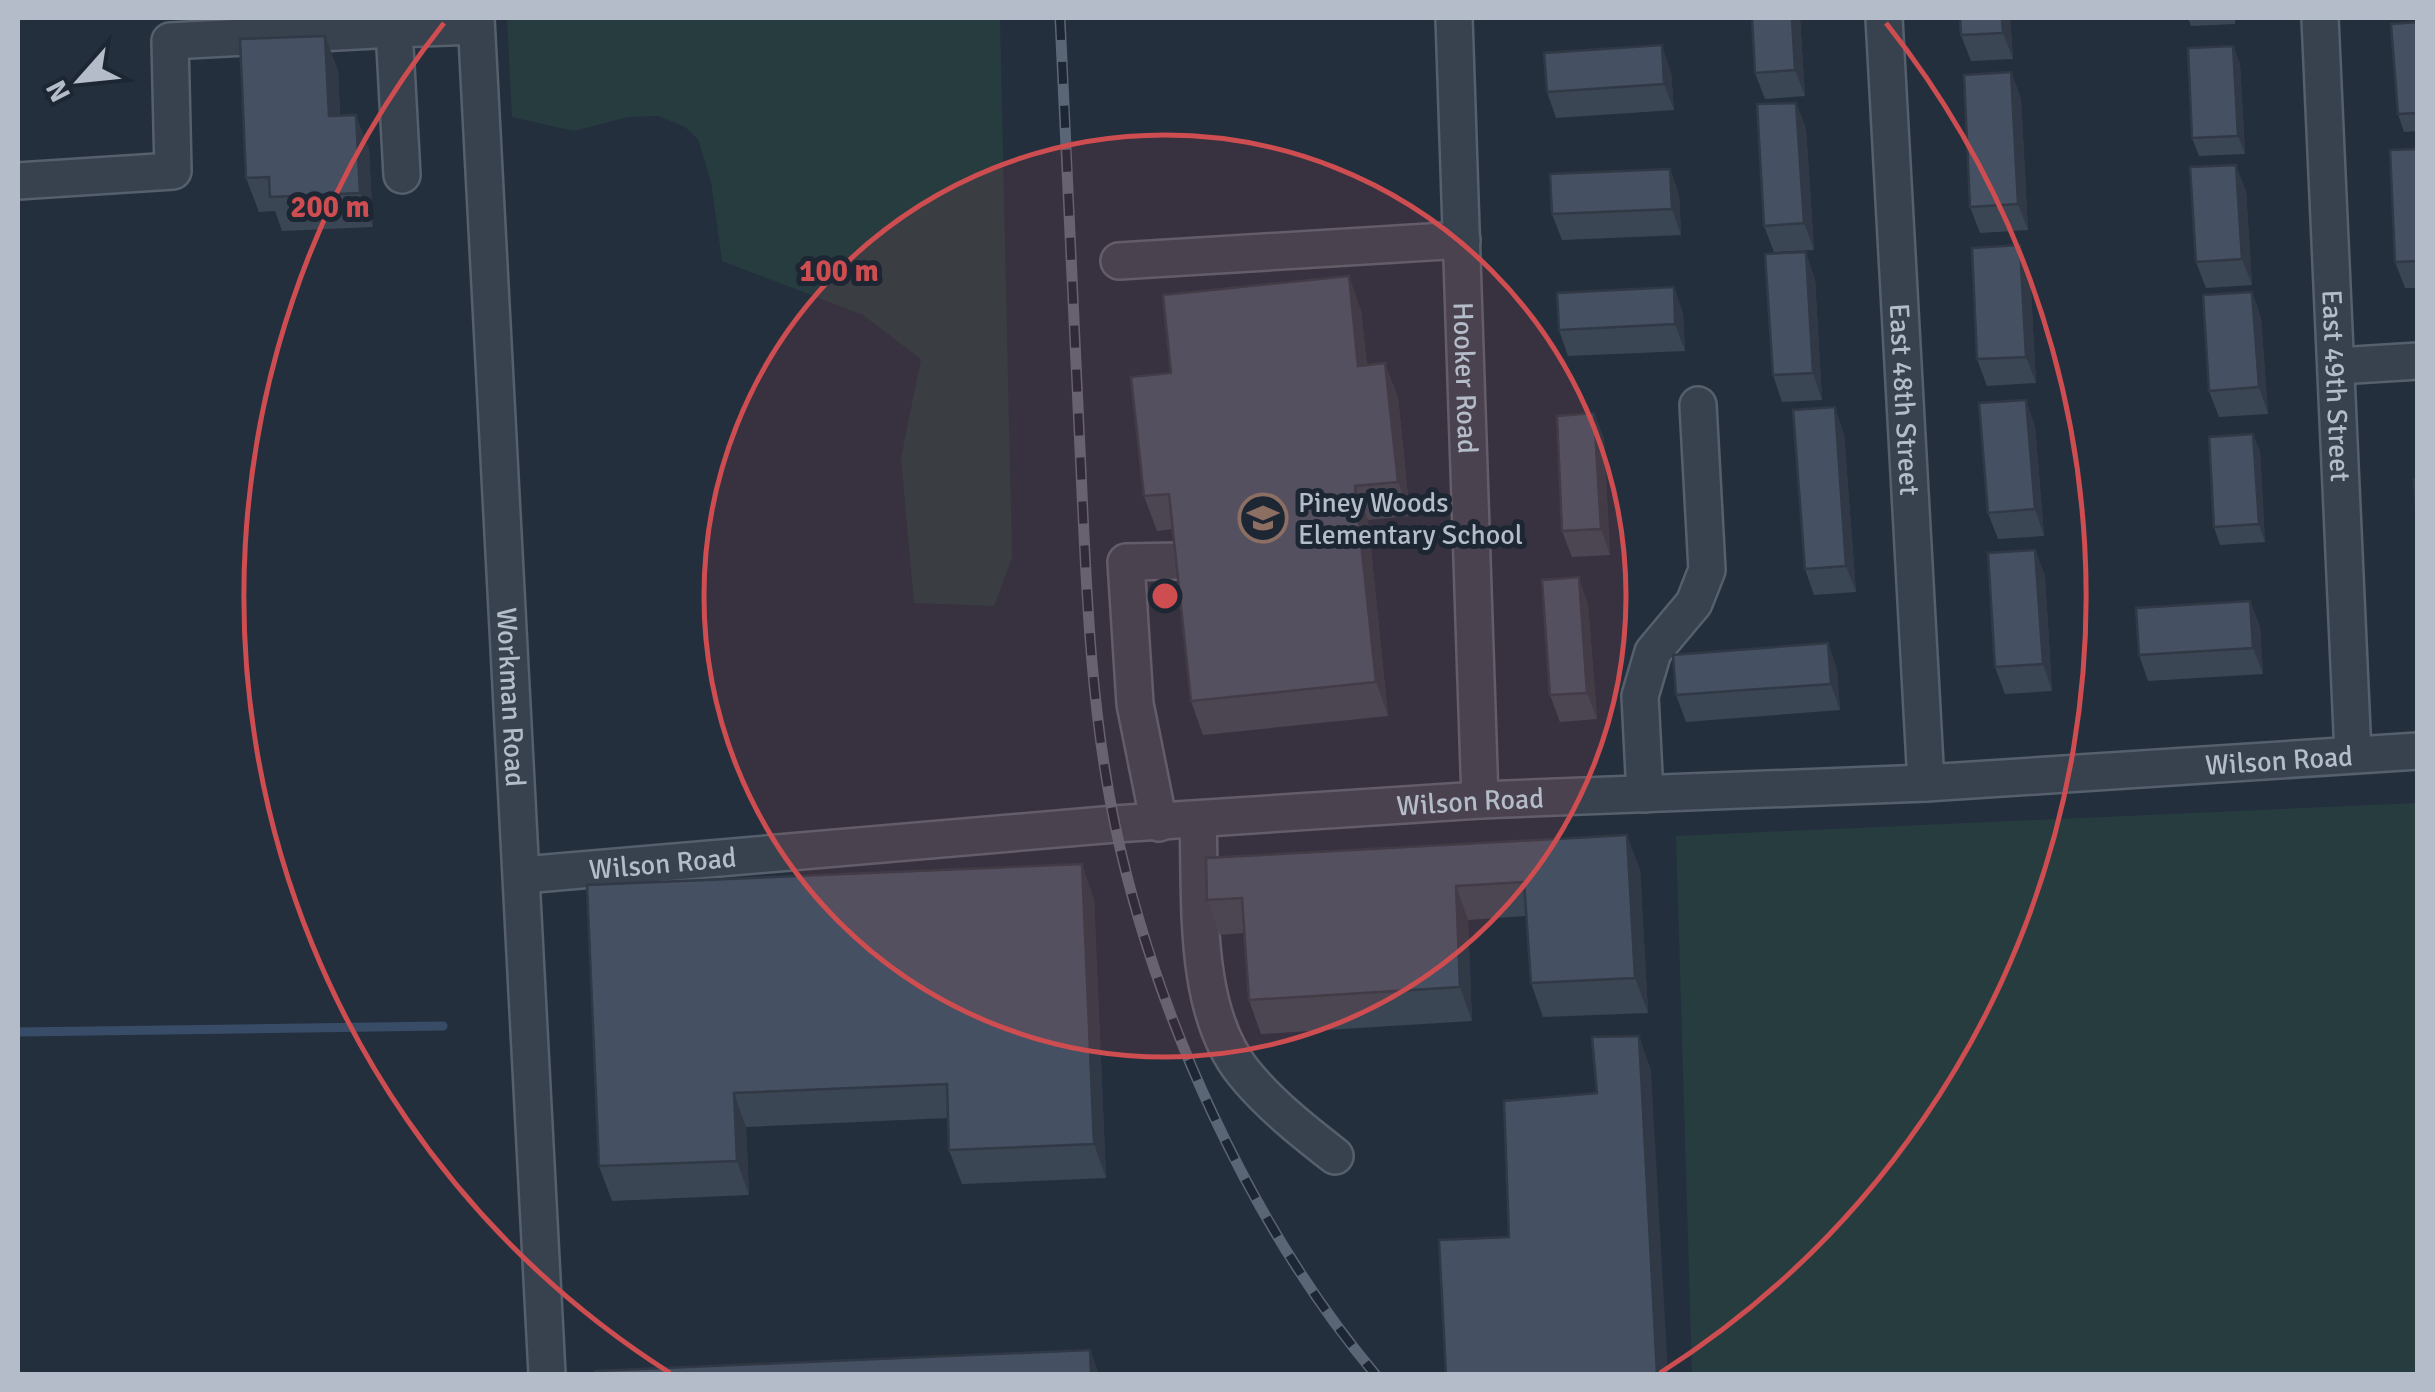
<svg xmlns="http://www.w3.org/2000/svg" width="2435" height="1392" font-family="Signika,sans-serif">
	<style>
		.green { fill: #263c3f }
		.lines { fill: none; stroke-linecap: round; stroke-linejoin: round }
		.stream { stroke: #394c67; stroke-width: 9 }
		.minor-casing { stroke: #565f6c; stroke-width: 40 }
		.minor { stroke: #38414e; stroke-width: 35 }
		.rail-casing { stroke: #5a6575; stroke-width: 11 }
		.rail { stroke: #1d2633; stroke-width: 8; stroke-dasharray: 22; stroke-linecap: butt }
		.wall { fill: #3b4654 }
		.shaded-wall { fill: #303945 }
		.building { fill: #455162; stroke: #303945; stroke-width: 2.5 }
		.ring { fill: none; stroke: #ce4d50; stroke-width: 5 }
		.labels { text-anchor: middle; stroke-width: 10; stroke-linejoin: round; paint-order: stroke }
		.street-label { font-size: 28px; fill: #b4bcc9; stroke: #1d2633 }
		.poi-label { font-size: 28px; fill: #b4bcc9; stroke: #1d2633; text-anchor: start }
		.centre { fill: #ce4d50; stroke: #1d2633; stroke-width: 5 }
		.ring-label { font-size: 30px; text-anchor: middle; font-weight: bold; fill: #ce4d50; stroke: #1d2633; stroke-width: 10; stroke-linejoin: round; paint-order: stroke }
	</style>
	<rect width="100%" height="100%" fill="#242f3e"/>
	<g class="green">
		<path d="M507,18H1000L1012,558L994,606L914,603L901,458L921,359L863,315L722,261L711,182L698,139L685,127L658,116L628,117L574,131L512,117Z"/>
		<path d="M2417,803V1374H1692L1676,836Z"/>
	</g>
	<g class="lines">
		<path class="stream" d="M18,1032L443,1026"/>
		<g class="minor-casing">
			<g id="minor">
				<path id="s1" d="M476,18L547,1374"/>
				<path id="s2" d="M1454,18L1480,800"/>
				<path id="s3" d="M1884,18L1926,783"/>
				<path id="s4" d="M2320,18L2353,754"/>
				<path d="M402,175L394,29L476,26"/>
				<path d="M18,181L173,171L170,41L394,29"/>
				<path d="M1119,261L1462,240"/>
				<path d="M2338,366L2418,361"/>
				<path d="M1645,794L1640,696L1653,652L1694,603L1707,570L1698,405"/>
				<path d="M1198,821C1201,899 1192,1010 1244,1073C1270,1105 1303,1131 1335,1156"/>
				<path d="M1159,823L1135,704L1126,562L1178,561"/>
				<path id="s5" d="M523,875L1115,824L1480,800L1926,783L2418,751"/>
			</g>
		</g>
		<use href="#minor" class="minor"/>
		<g class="rail-casing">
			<path id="rail" d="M1060,18C1067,161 1073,305 1080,449C1086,575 1089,701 1115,825C1155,1015 1250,1225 1375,1374"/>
		</g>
		<use href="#rail" class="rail"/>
	</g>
	<g class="wall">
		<path d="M1752,18H1800L1805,96L1765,99L1755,73Z"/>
		<path d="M2010,18L2013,59L1971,61L1961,35Z"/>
		<path d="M2188,18H2235V24L2191,26Z"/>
		<path d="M2418,22V131L2404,132L2398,114Z"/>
		<path d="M2233,46L2240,64L2245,154L2199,156L2192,138Z"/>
		<path d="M338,70L340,115L369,149L373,227L282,231L275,211L259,212L246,178Z"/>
		<path d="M1671,72L1674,110L1556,118L1547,92Z"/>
		<path d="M2011,72L2021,99L2028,230L1980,233L1970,207Z"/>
		<path d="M1796,103L1806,129L1814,250L1774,252L1764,226Z"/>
		<path d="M2418,149V288H2405L2395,262Z"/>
		<path d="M1670,169L1679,195L1681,235L1562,240L1552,214Z"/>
		<path d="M2246,191L2252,285L2206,288L2196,262Z"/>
		<path d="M2030,272L2036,383L1987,386L1977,359Z"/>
		<path d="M1815,279L1822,400L1782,402L1773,375Z"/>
		<path d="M1674,287L1683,314L1685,351L1568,356L1559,330Z"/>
		<path d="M2252,292L2261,318L2268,414L2219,417L2209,391Z"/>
		<path d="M1361,310L1367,365L1398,397L1410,516L1368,520L1388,716L1203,735L1191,701L1172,529L1157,531L1144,496Z"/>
		<path d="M1594,413L1604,439L1610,555L1572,557L1562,531Z"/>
		<path d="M2035,426L2044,536L1998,539L1988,513Z"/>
		<path d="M1844,434L1856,592L1814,595L1805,569Z"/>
		<path d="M2253,434L2260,452L2265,542L2220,545L2214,527Z"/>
		<path d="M2035,550L2045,576L2052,691L2005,694L1995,667Z"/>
		<path d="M2250,601L2260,627L2263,674L2148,681L2139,655Z"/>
		<path d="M1588,604L1597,719L1560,722L1550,695Z"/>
		<path d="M1828,643L1837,670L1840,710L1686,722L1676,695Z"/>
		<path d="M1640,869L1648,1013L1543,1017L1531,983L1526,916L1468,920L1472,1021L1261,1034L1249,1000L1244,933L1220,935L1207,900Z"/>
		<path d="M1094,899L1106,1178L962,1184L949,1150L948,1118L746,1127L749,1195L612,1201L599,1166Z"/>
	</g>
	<g class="shaded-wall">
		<path d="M1792,18H1800L1805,96L1795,70Z"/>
		<path d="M2002,18H2010L2013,59L2003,33Z"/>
		<path d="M325,36L338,70L341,150L329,116Z"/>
		<path d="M1662,45L1671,72L1674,110L1664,84Z"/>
		<path d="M2233,46L2240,64L2245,154L2238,136Z"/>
		<path d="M2011,72L2021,99L2028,230L2018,204Z"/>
		<path d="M1796,103L1806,129L1814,250L1804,223Z"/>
		<path d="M356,115L369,149L373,227L360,193Z"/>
		<path d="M2236,165L2246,191L2252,285L2242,259Z"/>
		<path d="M1670,169L1679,195L1681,235L1672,209Z"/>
		<path d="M2020,245L2030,272L2036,383L2026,357Z"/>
		<path d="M1806,252L1815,279L1822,400L1813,373Z"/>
		<path d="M1349,276L1361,310L1370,400L1358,366Z"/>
		<path d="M1674,287L1683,314L1685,351L1675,324Z"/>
		<path d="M2252,292L2261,318L2268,414L2259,387Z"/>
		<path d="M1385,363L1398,397L1410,516L1398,482Z"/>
		<path d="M2026,400L2035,426L2044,536L2035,509Z"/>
		<path d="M1835,407L1844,434L1856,592L1846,566Z"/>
		<path d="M1594,413L1604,439L1610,555L1601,529Z"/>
		<path d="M2253,434L2260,452L2265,542L2259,524Z"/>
		<path d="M1355,486L1368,520L1388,716L1376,682Z"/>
		<path d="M2035,550L2045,576L2052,691L2043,664Z"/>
		<path d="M1579,577L1588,604L1597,719L1587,693Z"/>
		<path d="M2250,601L2260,627L2263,674L2253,648Z"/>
		<path d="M1828,643L1837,670L1840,710L1831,684Z"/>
		<path d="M1627,835L1640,869L1648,1013L1635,978Z"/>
		<path d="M1082,864L1094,899L1106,1178L1094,1144Z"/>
		<path d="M1456,886L1468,920L1472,1021L1460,987Z"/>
		<path d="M1639,1036L1651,1070L1668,1374H1657Z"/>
		<path d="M734,1093L746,1127L749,1195L737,1161Z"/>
		<path d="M1090,1350L1099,1374H1091Z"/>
	</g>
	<g class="building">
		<path d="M1752,18H1792L1795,70L1755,73Z"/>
		<path d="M1960,18H2002L2003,33L1961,35Z"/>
		<path d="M2418,22V113L2398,114L2391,24Z"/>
		<path d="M325,36L329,116L356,115L360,193L270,197L269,177L246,178L240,39Z"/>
		<path d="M1662,45L1664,84L1547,92L1544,53Z"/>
		<path d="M2233,46L2238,136L2192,138L2188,48Z"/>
		<path d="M2011,72L2018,204L1970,207L1964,75Z"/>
		<path d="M1796,103L1804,223L1764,226L1757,104Z"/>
		<path d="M2418,149V261L2395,262L2390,150Z"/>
		<path d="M2236,165L2242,259L2196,262L2190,167Z"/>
		<path d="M1670,169L1672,209L1552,214L1550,174Z"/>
		<path d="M2020,245L2026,357L1977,359L1972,248Z"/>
		<path d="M1806,252L1813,373L1773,375L1765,254Z"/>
		<path d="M1349,276L1358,366L1385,363L1398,482L1355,486L1376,682L1191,701L1169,494L1144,496L1131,377L1171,373L1163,295Z"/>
		<path d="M1674,287L1675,324L1559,330L1557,293Z"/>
		<path d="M2252,292L2259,387L2209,391L2203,295Z"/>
		<path d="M2026,400L2035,509L1988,513L1979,403Z"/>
		<path d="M1835,407L1846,566L1805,569L1793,410Z"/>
		<path d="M1594,413L1601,529L1562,531L1557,416Z"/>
		<path d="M2253,434L2259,524L2214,527L2209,437Z"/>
		<path d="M2414,480H2418V533Z"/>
		<path d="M2035,550L2043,664L1995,667L1988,553Z"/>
		<path d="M1579,577L1587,693L1550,695L1542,580Z"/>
		<path d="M2250,601L2253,648L2139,655L2136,608Z"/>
		<path d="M1828,643L1831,684L1676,695L1673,655Z"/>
		<path d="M1627,835L1635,978L1531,983L1524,882L1456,886L1460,987L1249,1000L1242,898L1207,900L1206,858Z"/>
		<path d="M1082,864L1094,1144L949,1150L947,1084L734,1093L737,1161L599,1166L587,885Z"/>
		<path d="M1639,1036L1657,1374H1446L1439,1240L1509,1237L1504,1101L1597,1093L1592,1037Z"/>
		<path d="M1090,1350L1091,1374H595V1371Z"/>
	</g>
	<circle cx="1165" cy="596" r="461" fill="#ce4d50" fill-opacity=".12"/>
	<g class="ring">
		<circle cx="1165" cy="596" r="461"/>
		<path d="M670 1373A921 921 0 0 1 444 23M1886 23A921 921 0 0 1 1660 1373"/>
	</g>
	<defs>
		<g id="school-ring" transform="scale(2.5)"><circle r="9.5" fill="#1d2633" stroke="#8d6e63" stroke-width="1.5"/><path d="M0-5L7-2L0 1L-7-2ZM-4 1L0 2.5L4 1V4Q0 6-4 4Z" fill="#8d6e63"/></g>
	</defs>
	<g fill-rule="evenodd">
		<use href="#school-ring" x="1263" y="518"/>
	</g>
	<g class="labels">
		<g class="street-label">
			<text dy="10" stroke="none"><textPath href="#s2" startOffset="360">Hooker Road</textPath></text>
			<text dy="10" stroke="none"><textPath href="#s4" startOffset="368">East 49th Street</textPath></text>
			<text dy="10" stroke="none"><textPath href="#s3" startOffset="382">East 48th Street</textPath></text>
			<text dy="10" stroke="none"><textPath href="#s1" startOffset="680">Workman Road</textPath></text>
			<text dy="10" stroke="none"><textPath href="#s5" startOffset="1760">Wilson Road</textPath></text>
			<text dy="10" stroke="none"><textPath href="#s5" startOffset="950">Wilson Road</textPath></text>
			<text dy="10" stroke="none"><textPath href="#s5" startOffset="140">Wilson Road</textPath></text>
		</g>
		<g class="poi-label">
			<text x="1298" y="512">Piney Woods<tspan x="1298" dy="32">Elementary School</tspan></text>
		</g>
	</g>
	<circle cx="1165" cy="596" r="15" class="centre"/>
	<g class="ring-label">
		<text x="330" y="217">200 m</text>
		<text x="839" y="281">100 m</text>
	</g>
	<rect width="2435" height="1392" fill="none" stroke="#b4bcc9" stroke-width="40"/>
	<g transform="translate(80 80) rotate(243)" stroke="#1d2633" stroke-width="8" paint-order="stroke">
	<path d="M0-8L18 38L0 25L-18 38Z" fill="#b4bcc9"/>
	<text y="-15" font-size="28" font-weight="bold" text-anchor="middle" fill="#b4bcc9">N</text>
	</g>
</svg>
